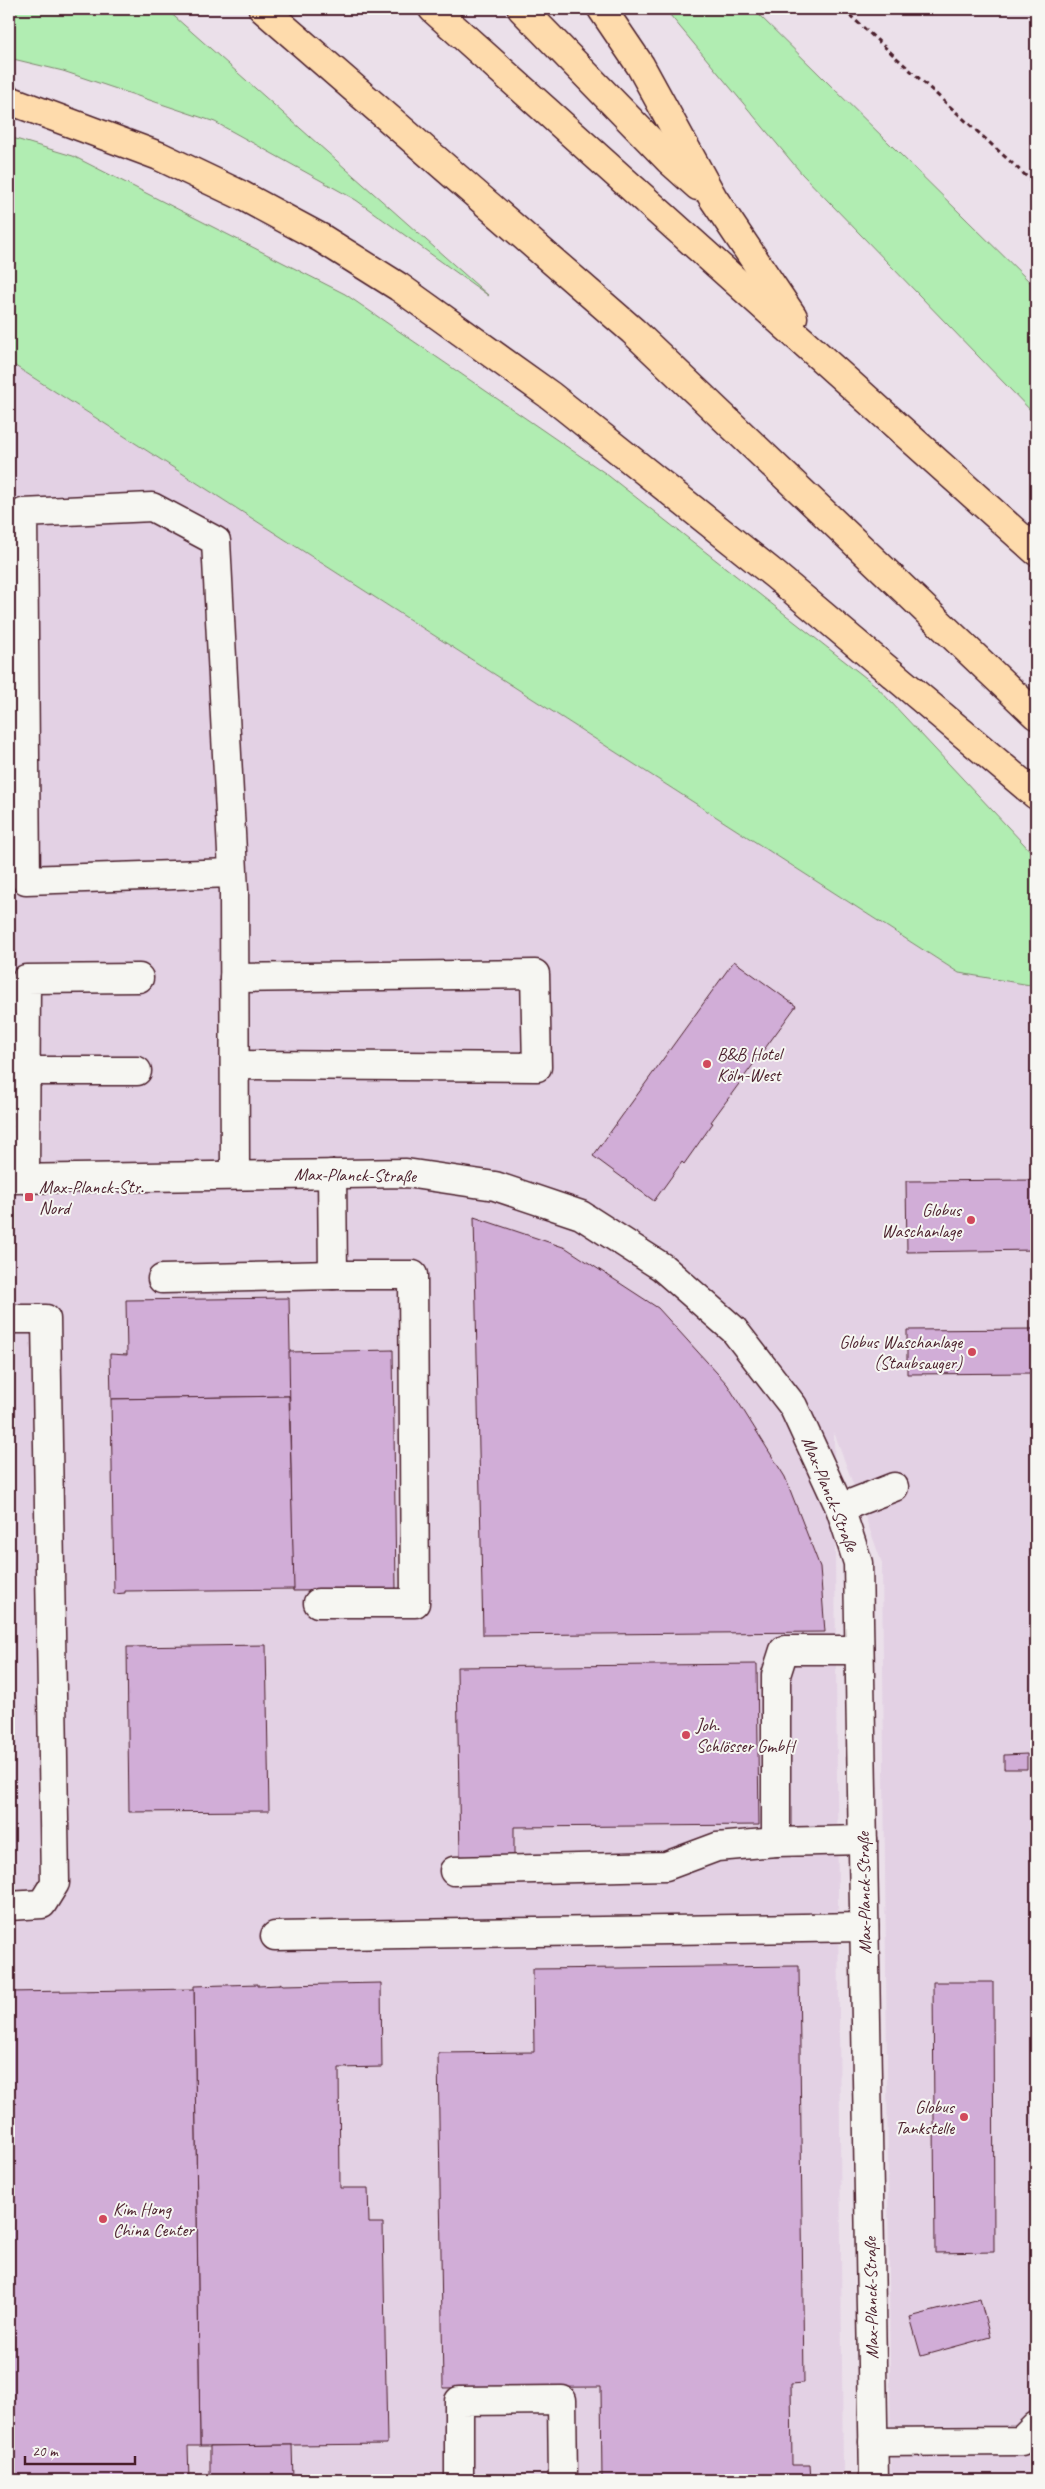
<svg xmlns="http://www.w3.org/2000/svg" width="1045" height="2489" font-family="Caveat,sans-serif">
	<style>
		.built { fill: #e3d1e4 }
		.green { fill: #b1edb2; stroke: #7e866e }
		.building { fill: #d1add7; stroke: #4a1f2b }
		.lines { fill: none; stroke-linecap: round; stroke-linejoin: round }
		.minor-casing { stroke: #4a1f2b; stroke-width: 31 }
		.highway-casing { stroke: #4a1f2b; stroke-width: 31 }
		.path { stroke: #4a1f2b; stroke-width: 3; stroke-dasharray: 5 4; stroke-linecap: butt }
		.minor { stroke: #f6f6f2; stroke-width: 28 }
		.highway { stroke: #fedbac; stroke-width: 28 }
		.poi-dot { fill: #d1495b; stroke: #f6f6f2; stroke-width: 2 }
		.labels { text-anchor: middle; stroke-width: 4; stroke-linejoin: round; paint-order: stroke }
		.poi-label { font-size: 18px; fill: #4a1f2b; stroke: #f6f6f2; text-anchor: start }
		.street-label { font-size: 18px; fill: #4a1f2b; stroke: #f6f6f2 }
	</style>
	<rect width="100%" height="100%" fill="#ebe0ea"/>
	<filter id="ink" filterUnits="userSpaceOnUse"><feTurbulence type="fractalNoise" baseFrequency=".02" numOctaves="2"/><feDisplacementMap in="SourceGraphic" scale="10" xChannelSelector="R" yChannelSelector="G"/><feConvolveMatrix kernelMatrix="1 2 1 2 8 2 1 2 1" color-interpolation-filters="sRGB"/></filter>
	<g filter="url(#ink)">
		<path class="built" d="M9,362L959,973L1036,986V2480H891L882,1563L834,1432L843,2480H9Z"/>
		<g class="green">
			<path d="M9,9H166L489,296L356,200L215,122L63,71L9,58Z"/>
			<path d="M665,9H753L1036,288V416L802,174Z"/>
			<path d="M9,137L73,156L345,294L605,473L875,685L1036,857V986L959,973L9,362Z"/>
		</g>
		<g class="building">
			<rect x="9" y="474" width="3" height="32"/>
			<path d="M734,961L796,1006L711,1122L713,1123L684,1164L682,1162L654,1201L593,1156Z"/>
			<path d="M1036,1180V1250L907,1252L906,1181Z"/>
			<path d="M474,1217L566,1248L658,1308L727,1384L785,1477L820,1567L825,1632L483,1635Z"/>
			<path d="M289,1298L291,1400L289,1396L111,1399L110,1354L127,1355L126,1300Z"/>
			<path d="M1036,1329V1373L907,1374V1330Z"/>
			<path d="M393,1350L396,1590L293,1591L289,1352Z"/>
			<path d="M289,1396L294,1589L125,1591V1593L114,1594L111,1399Z"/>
			<path d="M266,1645L269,1811L129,1812L127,1647Z"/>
			<path d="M757,1664L759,1825L514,1827V1860L460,1861L457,1667Z"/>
			<path d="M1027,1754V1769H1004V1755Z"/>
			<path d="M799,1966L804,2383L791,2384L792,2465H810L811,2480H602L601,2387L443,2388L438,2053L534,2052L533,1969Z"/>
			<path d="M933,1982H993L994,2252L935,2253Z"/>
			<path d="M280,1983L283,1985L381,1983L382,2067L339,2068L340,2188H368L369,2223H383L387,2444L200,2446L194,1986L258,1984V1986L280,1985Z"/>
			<path d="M194,1989L200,2446H188L189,2480H9V1992Z"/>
			<path d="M980,2299L990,2337L921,2356L910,2317Z"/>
			<path d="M292,2445L293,2480H210V2446Z"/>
		</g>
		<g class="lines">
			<g class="minor-casing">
				<g id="minor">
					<path d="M232,873L26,880L23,513L152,507L216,541L234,891L235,1174"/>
					<path d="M234,978L535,974L537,1067L235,1065"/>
					<path d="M26,1071H137"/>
					<path d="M9,1179L406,1173L495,1186L581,1215L662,1267L734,1330L793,1406L840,1508L858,1563L874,2480"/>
					<path d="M25,1179L26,979L139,978"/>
					<path d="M162,1279L333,1275"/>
					<path d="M9,1319H46L55,1883L42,1904L9,1906"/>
					<path d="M840,1508L894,1487"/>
					<path d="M318,1603H415L413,1275H333L332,1174"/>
					<path d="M776,1842V1675L784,1650H859"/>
					<path d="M454,1871L666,1866L717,1847L776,1842L863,1840"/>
					<path d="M275,1936L864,1927"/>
					<path d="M873,2442L1021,2441L1036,2426"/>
					<path d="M459,2480V2401L562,2400L563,2480"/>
				</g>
			</g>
			<g class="highway-casing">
				<g id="highway">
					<path d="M263,9L633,331L1036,715"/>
					<path d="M433,9L1036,551"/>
					<path d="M522,9L669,160L698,186"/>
					<path d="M602,9L640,65L713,198L793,317"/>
					<path d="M9,100L159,156L241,195L321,238L399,287L551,396L775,575L1036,795"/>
				</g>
			</g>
			<path class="path" d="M843,9L1036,185"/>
			<use href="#minor" class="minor"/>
			<use href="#highway" class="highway"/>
		</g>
	</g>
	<g class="poi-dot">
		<circle cx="707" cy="1064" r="5"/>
		<rect x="24" y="1192" width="10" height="10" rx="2.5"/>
		<circle cx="971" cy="1220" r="5"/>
		<circle cx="972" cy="1352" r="5"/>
		<circle cx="686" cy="1735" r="5"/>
		<circle cx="964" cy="2117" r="5"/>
		<circle cx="103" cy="2219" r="5"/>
	</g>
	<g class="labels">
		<g class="poi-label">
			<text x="717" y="1060">B&amp;B Hotel<tspan x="717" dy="21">Köln-West</tspan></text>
			<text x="39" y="1193">Max-Planck-Str.<tspan x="39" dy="21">Nord</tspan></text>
			<text x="961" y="1216" text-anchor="end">Globus<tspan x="961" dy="21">Waschanlage</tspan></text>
			<text x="962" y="1348" text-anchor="end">Globus Waschanlage<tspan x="962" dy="21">(Staubsauger)</tspan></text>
			<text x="696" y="1731">Joh.<tspan x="696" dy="21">Schlösser GmbH</tspan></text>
			<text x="954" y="2113" text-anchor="end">Globus<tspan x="954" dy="21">Tankstelle</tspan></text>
			<text x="113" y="2215">Kim Hong<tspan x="113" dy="21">China Center</tspan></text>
		</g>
		<g class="street-label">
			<text transform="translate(355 1175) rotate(1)" y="6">Max-Planck-Straße</text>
			<text transform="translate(830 1494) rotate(68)" y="6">Max-Planck-Straße</text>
			<text transform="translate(864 1893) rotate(-91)" y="6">Max-Planck-Straße</text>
			<text transform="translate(871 2298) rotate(-91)" y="6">Max-Planck-Straße</text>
		</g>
	</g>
	<rect width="1045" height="2489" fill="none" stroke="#f6f6f2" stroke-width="30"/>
	<rect x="15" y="15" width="1015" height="2459" fill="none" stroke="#4a1f2b" stroke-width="2" filter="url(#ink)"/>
	<path d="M25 2456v8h110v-8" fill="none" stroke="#4a1f2b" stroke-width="2.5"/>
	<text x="32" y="2456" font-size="15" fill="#4a1f2b" stroke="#f6f6f2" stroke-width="4" paint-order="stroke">20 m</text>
</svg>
